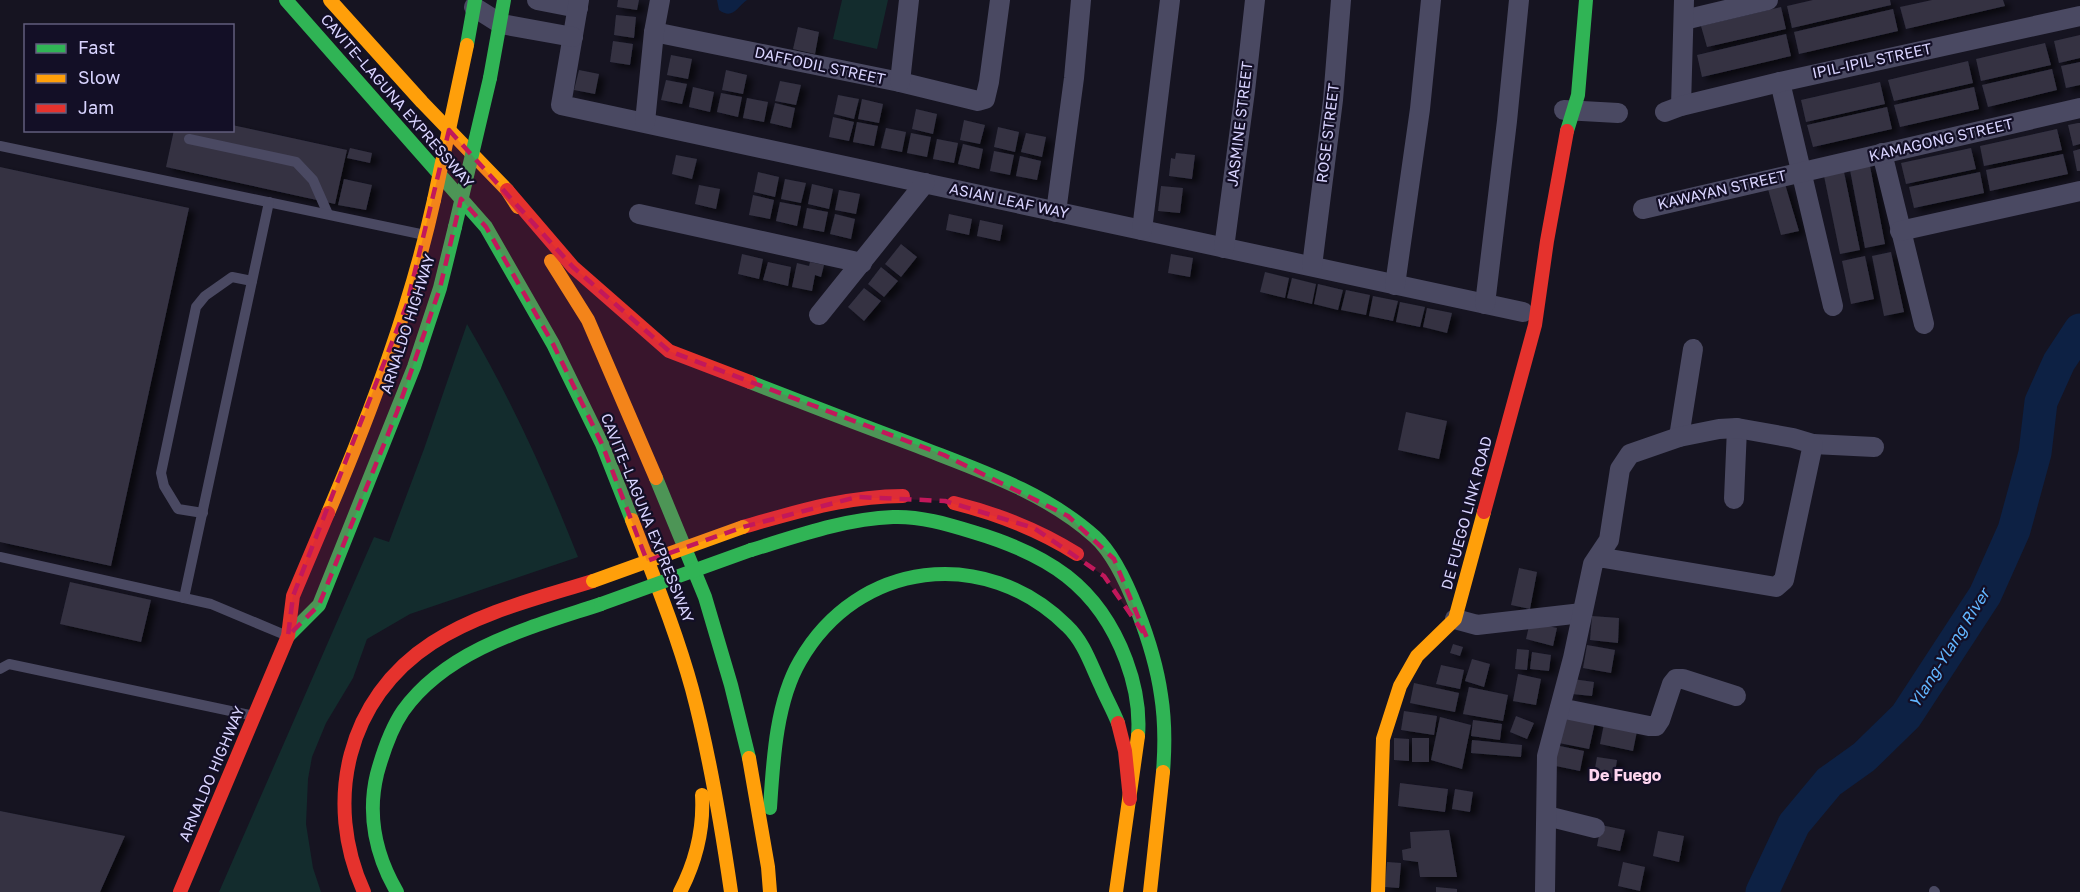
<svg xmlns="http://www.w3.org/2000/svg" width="2080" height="892" font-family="'Golos Text',sans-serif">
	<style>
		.green { fill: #132c2d }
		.water { fill: #0d2144 }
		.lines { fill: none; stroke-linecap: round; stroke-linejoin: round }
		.river { stroke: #0d2144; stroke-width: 33 }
		.building { fill: #343243; filter: url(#shadow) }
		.lane { stroke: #4a4962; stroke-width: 10 }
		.street { stroke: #4a4962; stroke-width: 20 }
		.fast { stroke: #30b455; stroke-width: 14 }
		.slow { stroke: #ff9f0a; stroke-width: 14 }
		.jam { stroke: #e5322d; stroke-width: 14 }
		.fast-bridge { stroke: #30b455; stroke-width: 14 }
		.slow-bridge { stroke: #ff9f0a; stroke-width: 14 }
		.marked { fill: #c2185b; fill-opacity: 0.2; stroke: #c2185b; stroke-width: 4.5; stroke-dasharray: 12 8; stroke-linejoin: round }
		.labels { text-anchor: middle; stroke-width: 4.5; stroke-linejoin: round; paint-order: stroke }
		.street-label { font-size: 15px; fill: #d9d4ff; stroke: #130f26 }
		.water-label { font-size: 16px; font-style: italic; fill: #62b6ff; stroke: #130f26 }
		.neighbourhood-label { font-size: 16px; font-weight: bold; fill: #ffd6f0; stroke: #130f26 }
	</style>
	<defs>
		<filter id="shadow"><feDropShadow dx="6" dy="4" stdDeviation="3" flood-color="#0009"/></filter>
	</defs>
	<rect width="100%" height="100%" fill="#161421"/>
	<g class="green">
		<path d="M842,0H888L877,49L833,39Z"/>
		<path d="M467,324C511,399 546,476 578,557L410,614L367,639L353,678L326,723L312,757L308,779L306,824L313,868L321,892H219L374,537L389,542L424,449Z"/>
	</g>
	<path class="water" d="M717,0H747C737,7 733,20 719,10Z"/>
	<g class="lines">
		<path class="river" d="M1762,892L1794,824L1829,782L1864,757L1906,716L1985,595L2014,530L2035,453L2041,402L2059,362L2080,330"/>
	</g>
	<g class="building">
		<path d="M618,0H639L637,10L617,7Z"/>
		<path d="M1813,0H1890L1891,5L1792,28L1787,6Z"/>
		<path d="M1932,0H2003L2005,6L1906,29L1900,7Z"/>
		<path d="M1781,7L1786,29L1707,47L1701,26Z"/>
		<path d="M1893,9L1898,31L1799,54L1794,32Z"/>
		<path d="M616,15L636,17L634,38L614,35Z"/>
		<path d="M798,27L819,32L815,54L793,49Z"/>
		<path d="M1786,34L1791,56L1702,77L1697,55Z"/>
		<path d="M2080,35V58L2059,63L2054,41Z"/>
		<path d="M613,41L633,44L630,65L610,62Z"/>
		<path d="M2045,43L2051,65L1981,81L1976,59Z"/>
		<path d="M671,55L692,59L688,79L667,75Z"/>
		<path d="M1968,61L1973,83L1894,101L1888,80Z"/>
		<path d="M2080,62V85L2066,88L2061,66Z"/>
		<path d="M2052,69L2057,90L1988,107L1982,85Z"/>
		<path d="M579,70L599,74L595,94L574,90Z"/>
		<path d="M726,70L747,75L743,94L722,90Z"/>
		<path d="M666,80L687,84L682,104L661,100Z"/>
		<path d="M780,81L801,85L796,105L775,101Z"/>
		<path d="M1880,82L1885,104L1806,122L1801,100Z"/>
		<path d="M693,87L714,92L710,112L689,107Z"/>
		<path d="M1974,87L1979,109L1900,127L1894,105Z"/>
		<path d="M721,93L742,97L738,117L717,112Z"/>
		<path d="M838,95L859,99L854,119L834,114Z"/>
		<path d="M747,98L768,102L764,122L743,118Z"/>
		<path d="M862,99L883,104L879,123L858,119Z"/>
		<path d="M775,103L795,108L791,128L770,123Z"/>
		<path d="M1887,107L1892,129L1813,147L1807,125Z"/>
		<path d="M916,109L937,114L933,134L912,129Z"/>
		<path d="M833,117L854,122L849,141L829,137Z"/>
		<path d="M964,120L985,125L980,144L960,140Z"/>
		<path d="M857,122L878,126L874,146L853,142Z"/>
		<path d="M2078,123H2080V144L2073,146L2068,125Z"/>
		<path d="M232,125L347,150L335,204L166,167L174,130H232Z"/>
		<path d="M998,127L1019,132L1015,152L994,147Z"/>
		<path d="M886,128L906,132L902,152L881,148Z"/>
		<path d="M2057,129L2062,150L1984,166L1980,146Z"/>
		<path d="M911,133L931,137L927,157L907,153Z"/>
		<path d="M1026,133L1046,137L1042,157L1021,152Z"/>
		<path d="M937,139L958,143L954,163L933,159Z"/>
		<path d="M963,144L983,149L979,169L958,164Z"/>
		<path d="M350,148L372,153L370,163L347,158Z"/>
		<path d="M1971,148L1976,169L1906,184L1901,163Z"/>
		<path d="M2080,149V171H2077L2073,151Z"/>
		<path d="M994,151L1014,155L1010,175L990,171Z"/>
		<path d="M1176,153L1195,155L1192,179L1169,176L1171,158L1175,159Z"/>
		<path d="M2063,154L2068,174L1990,191L1986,170Z"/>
		<path d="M676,155L697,159L692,179L672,174Z"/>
		<path d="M1020,156L1041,161L1037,180L1016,176Z"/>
		<path d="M1870,166L1885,244L1865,248L1850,170Z"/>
		<path d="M0,167L189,208L111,566L0,542Z"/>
		<path d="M758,172L779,177L775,197L754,192Z"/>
		<path d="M1844,172L1860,250L1840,254L1824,176Z"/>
		<path d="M1980,172L1984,193L1914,208L1909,187Z"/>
		<path d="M344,179L372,185L366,210L338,205Z"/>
		<path d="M785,179L806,183L801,203L781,199Z"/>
		<path d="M812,184L833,189L829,209L808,204Z"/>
		<path d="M1785,184L1799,231L1781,235L1768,189Z"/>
		<path d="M699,185L720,189L716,209L695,204Z"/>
		<path d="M1161,186L1183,188L1180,213L1158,211Z"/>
		<path d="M839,190L860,194L856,214L835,210Z"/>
		<path d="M753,195L774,200L770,219L749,215Z"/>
		<path d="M780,202L801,206L797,226L776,221Z"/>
		<path d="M807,208L828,212L824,232L803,228Z"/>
		<path d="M835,214L855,219L851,239L830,234Z"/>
		<path d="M949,214L972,219L969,235L946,230Z"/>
		<path d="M980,220L1003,225L1000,241L977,236Z"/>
		<path d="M901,244L917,257L901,277L885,264Z"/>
		<path d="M1891,252L1904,312L1884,316L1872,256Z"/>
		<path d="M742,254L763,259L759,279L738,274Z"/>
		<path d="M1171,254L1193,258L1190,277L1168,273Z"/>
		<path d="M1865,256L1874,299L1851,304L1842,261Z"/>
		<path d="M768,262L791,267L788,286L763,280Z"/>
		<path d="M810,262L824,265L821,277L815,275L812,291L792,287L797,263L809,266Z"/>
		<path d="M881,267L898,281L884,297L868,284Z"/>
		<path d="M1265,272L1289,278L1285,298L1260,292Z"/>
		<path d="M1292,278L1316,284L1312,304L1287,298Z"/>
		<path d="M1318,284L1343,290L1338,310L1314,304Z"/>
		<path d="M864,288L881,301L864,321L848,307Z"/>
		<path d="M1346,290L1370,295L1366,315L1341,310Z"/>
		<path d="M1373,296L1398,301L1393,321L1369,316Z"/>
		<path d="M1400,302L1425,307L1420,327L1396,322Z"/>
		<path d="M1427,308L1452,313L1447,333L1423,327Z"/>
		<path d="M1406,412L1447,421L1439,459L1398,450Z"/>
		<path d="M1519,568L1537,572L1530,609L1511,605Z"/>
		<path d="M70,582L151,600L141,642L60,624Z"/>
		<path d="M1592,616L1619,618L1618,643L1590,640Z"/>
		<path d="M1530,622L1557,628L1553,646L1526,639Z"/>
		<path d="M1453,644L1463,647L1460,656L1450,653Z"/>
		<path d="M1587,645L1615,650L1611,673L1583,668Z"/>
		<path d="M1517,649L1529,650L1527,670L1515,669Z"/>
		<path d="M1532,652L1551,655L1549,671L1530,669Z"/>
		<path d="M1472,659L1490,664L1484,687L1465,681Z"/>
		<path d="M1441,665L1464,670L1460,689L1436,684Z"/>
		<path d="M1518,674L1541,679L1536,705L1513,701Z"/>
		<path d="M1573,679L1594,682L1592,696L1572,694Z"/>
		<path d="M1414,683L1459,693L1455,712L1410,703Z"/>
		<path d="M1469,687L1508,695L1503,721L1463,714Z"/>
		<path d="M1404,711L1437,716L1434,735L1401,730Z"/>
		<path d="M1566,712L1596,718L1589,749L1559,743Z"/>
		<path d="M1516,716L1534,723L1527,739L1510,732Z"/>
		<path d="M1440,717L1471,725L1462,769L1431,760Z"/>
		<path d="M1473,720L1502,724L1500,740L1471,736Z"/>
		<path d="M1604,724L1637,731L1633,751L1600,744Z"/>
		<path d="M1394,738L1409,739V761L1394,760Z"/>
		<rect x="1412" y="738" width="17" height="24"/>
		<path d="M1472,740L1522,745L1521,757L1471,753Z"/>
		<path d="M1555,745L1584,751L1580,771L1551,765Z"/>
		<path d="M1597,757L1617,760L1614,778L1594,774Z"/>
		<path d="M1400,783L1448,789L1445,812L1398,806Z"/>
		<path d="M1455,789L1473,792L1470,812L1452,809Z"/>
		<path d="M0,811L125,836L100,892H0Z"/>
		<path d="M1601,825L1625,830L1620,851L1597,846Z"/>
		<path d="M1449,830L1457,877H1420L1418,862L1403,860L1402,850L1411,848L1410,832Z"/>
		<path d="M1658,831L1684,836L1679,862L1653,856Z"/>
		<path d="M1387,862L1401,863L1399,888L1385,887Z"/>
		<path d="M1623,862L1645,867L1640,891L1618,886Z"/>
		<path d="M1436,887L1457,889V892H1436Z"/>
	</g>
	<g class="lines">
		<g class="lane">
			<path d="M189,139L296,162L313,180L328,214"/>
			<path d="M0,146L425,235"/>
			<path d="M203,513L178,509L164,486L161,473L196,307L205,296L232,277L252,281"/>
			<path d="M0,557L211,604L285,635"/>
			<path d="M184,598L269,202"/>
			<path d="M0,669L9,664L254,716"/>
			<path d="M1934,891L1935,892"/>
		</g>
		<g class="street">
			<path d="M537,0L578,8"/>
			<path d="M579,0L561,105L1523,312"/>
			<path d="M474,7L501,24L573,37"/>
			<path d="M1684,20L1768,0"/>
			<path d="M654,32L900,82L978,101L985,99L989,82L1000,0"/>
			<path d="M900,82L909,0"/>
			<path d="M1780,82L1833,306"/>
			<path d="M1681,106L1684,0"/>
			<path d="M1564,110L1618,113"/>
			<path d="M1665,112L1681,106L1780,82L2080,16"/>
			<path d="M645,122L654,32L660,0"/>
			<path d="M1882,153L1924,324"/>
			<path d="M1643,209L2080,108"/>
			<path d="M1056,212L1074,78L1081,0"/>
			<path d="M639,214L862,263"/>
			<path d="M1142,230L1170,0"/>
			<path d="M1900,231L2080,191"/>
			<path d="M1224,248L1245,91L1255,0"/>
			<path d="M1312,266L1333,100L1341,0"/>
			<path d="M1395,285L1420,109L1431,0"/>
			<path d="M1485,304L1507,121L1519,0"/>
			<path d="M819,315L925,183"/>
			<path d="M1679,437L1693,349"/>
			<path d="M1813,444L1874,447"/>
			<path d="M1734,499L1737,428"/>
			<path d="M1455,619L1477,625L1582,613"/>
			<path d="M1560,708L1649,726H1656L1660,720L1672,684L1676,679H1683L1736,696"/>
			<path d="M1547,816L1595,828"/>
			<path d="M1545,892L1547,756L1573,658L1593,564L1609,540L1620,469L1630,454L1679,437L1719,429L1737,428L1793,438L1813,444L1784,580L1776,587L1598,557"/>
		</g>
		<g class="fast">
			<path d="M286,0L486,227L553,344L602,444L632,520"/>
			<path d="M467,45L475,0"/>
			<path d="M490,78L504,0"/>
			<path d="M1567,131L1578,95L1586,0"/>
			<path d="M750,382C806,404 861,425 917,446C978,470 1045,492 1095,537C1126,565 1155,652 1161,695C1165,720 1165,747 1163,772"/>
			<path d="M656,478L705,597L731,685L749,758"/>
			<path d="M751,550C797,536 844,519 893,517C920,516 947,524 973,532C1047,554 1098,585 1126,660C1135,684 1140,711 1138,736"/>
			<path d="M288,636L319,605L414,367L440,288L455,227"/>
			<path d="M770,808C773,762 776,702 800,661C858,560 985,545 1067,626C1084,642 1091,665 1101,686C1106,698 1113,710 1118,723"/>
			<path d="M397,892C376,856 367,815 377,774C383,752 390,730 403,711C448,648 532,627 601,604"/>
		</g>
		<g class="slow">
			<path d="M330,0L422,102L507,190L518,207"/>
			<path d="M551,261L588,320L656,478"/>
			<path d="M328,513C371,412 410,308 434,200"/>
			<path d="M632,520C653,575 676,631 692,689C710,756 721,823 731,892"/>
			<path d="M749,758L768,867L770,892"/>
			<path d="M680,892C696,861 704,830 702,795"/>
			<path d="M1116,892L1138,736"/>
			<path d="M1150,892L1163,772"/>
			<path d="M1378,892L1383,739L1400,686L1417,656L1455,619L1484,512"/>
		</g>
		<g class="jam">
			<path d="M507,190L573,267L669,351L750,382"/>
			<path d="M954,503C998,514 1039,530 1077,554"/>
			<path d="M1484,512L1535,325L1547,241L1567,131"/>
			<path d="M743,527C796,512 847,496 903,496"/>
			<path d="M1118,723L1125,751L1130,799"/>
			<path d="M180,892L288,636L293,596L328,513"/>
			<path d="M364,892C323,802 347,698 432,643C480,612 539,598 593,581"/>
		</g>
		<g class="fast-bridge">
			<path d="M455,227L490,78"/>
			<path d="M601,604L751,550"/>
		</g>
		<g class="slow-bridge">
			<path d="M434,200L467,45"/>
			<path d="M593,581L743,527"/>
		</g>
	</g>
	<path class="marked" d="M449,130L573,267L669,351L944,455L1068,516L1114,559L1147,638L1104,576L1034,528L945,501L857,497L743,527L647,561L602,444L553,344L486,227L461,199L440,288L397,412L319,605L288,636L293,596L407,304Z"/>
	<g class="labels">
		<g class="street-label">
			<text transform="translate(1872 61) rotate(-12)" y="5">IPIL-IPIL STREET</text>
			<text transform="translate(820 66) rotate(12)" y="5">DAFFODIL STREET</text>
			<text transform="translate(397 101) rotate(49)" y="5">CAVITE–LAGUNA EXPRESSWAY</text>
			<text transform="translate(1240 124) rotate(-83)" y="5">JASMINE STREET</text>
			<text transform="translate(1328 133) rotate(-83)" y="5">ROSE STREET</text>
			<text transform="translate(1941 140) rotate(-13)" y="5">KAMAGONG STREET</text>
			<text transform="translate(1722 190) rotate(-13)" y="5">KAWAYAN STREET</text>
			<text transform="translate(1009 201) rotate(12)" y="5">ASIAN LEAF WAY</text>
			<text transform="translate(408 324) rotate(-72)" y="5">ARNALDO HIGHWAY</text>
			<text transform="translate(1467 513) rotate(-75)" y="5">DE FUEGO LINK ROAD</text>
			<text transform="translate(647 518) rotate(68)" y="5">CAVITE–LAGUNA EXPRESSWAY</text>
			<text transform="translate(212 774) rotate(-67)" y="5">ARNALDO HIGHWAY</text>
		</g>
		<g class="water-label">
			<text transform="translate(1949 648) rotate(-58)" y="6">Ylang-Ylang River</text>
		</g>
		<g class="neighbourhood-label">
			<text x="1625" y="781">De Fuego</text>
		</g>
	</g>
	<rect x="24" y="24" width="210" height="108" fill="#130f26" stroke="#625e7d" stroke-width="1.5"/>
	<rect x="36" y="44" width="30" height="9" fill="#30b455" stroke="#625e7d" stroke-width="1.5"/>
	<text x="78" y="54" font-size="18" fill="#d9d4ff">Fast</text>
	<rect x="36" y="74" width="30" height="9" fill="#ff9f0a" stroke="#625e7d" stroke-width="1.5"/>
	<text x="78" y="84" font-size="18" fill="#d9d4ff">Slow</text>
	<rect x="36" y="104" width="30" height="9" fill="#e5322d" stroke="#625e7d" stroke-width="1.5"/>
	<text x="78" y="114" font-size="18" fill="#d9d4ff">Jam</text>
</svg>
